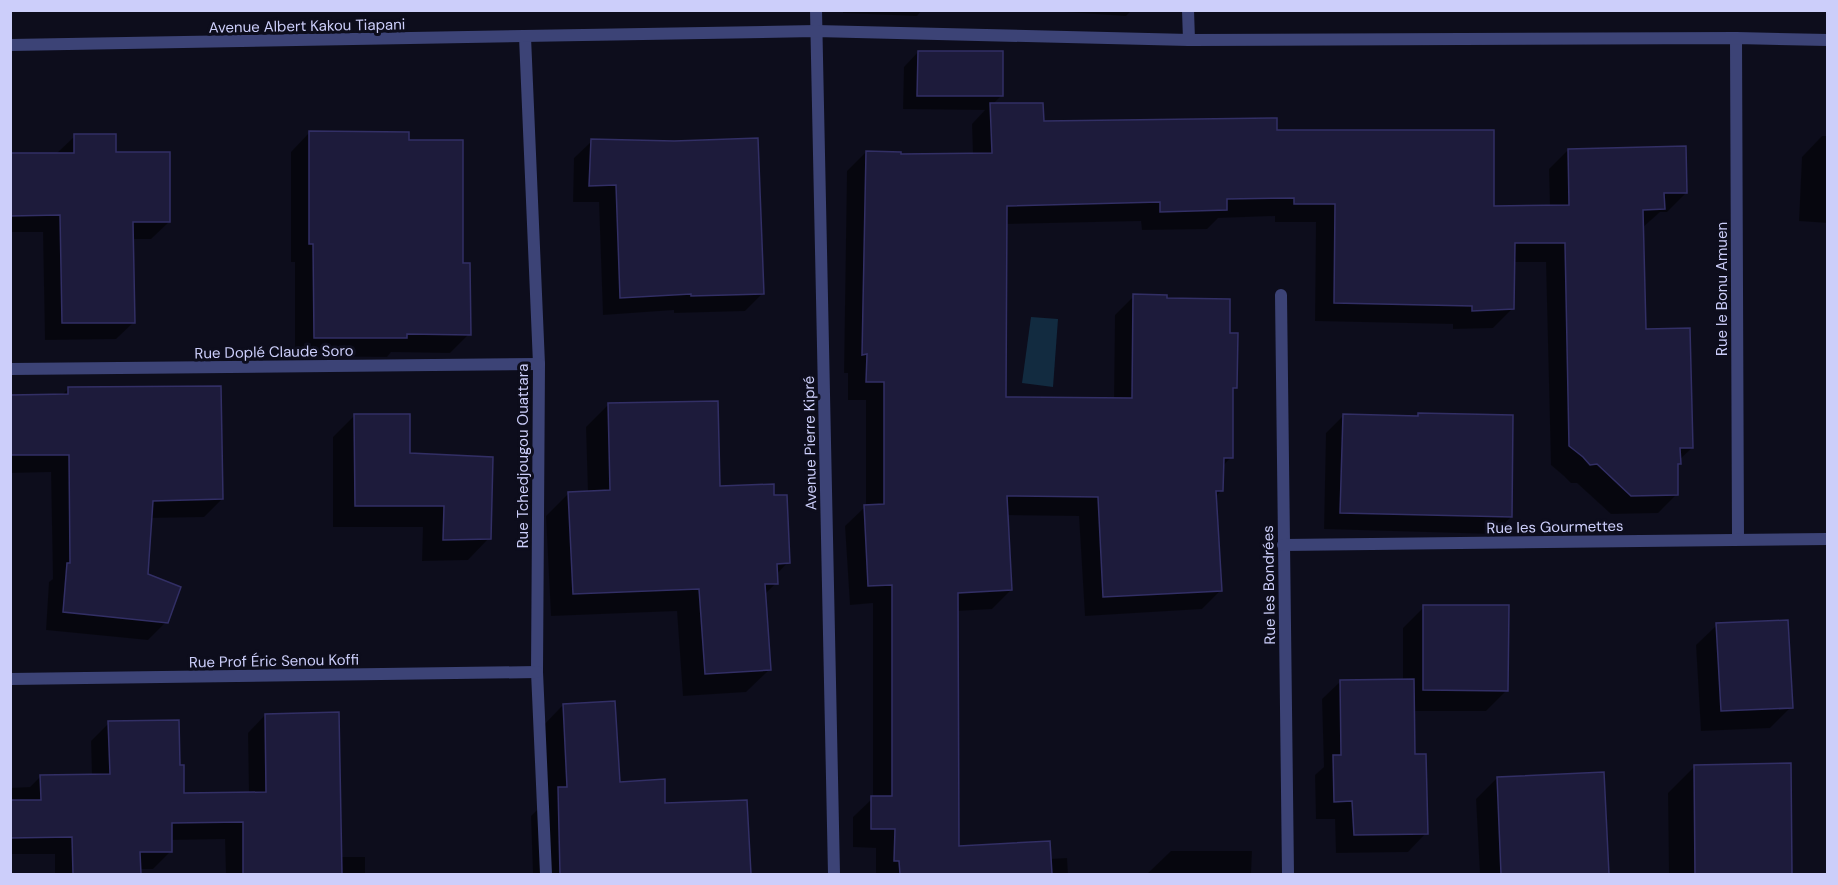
<svg xmlns="http://www.w3.org/2000/svg" width="1838" height="885" font-family="'DM Sans',sans-serif">
	<style>
		.water { fill: #122b40 }
		.shadow { fill: #0007 }
		.building { fill: #1d1b3b; stroke: #322f65; stroke-width: 1.5 }
		.lines { fill: none; stroke-linecap: round; stroke-linejoin: round }
		.minor { stroke: #3c4376; stroke-width: 12 }
		.tertiary { stroke: #3c4376; stroke-width: 12 }
		.labels { text-anchor: middle; stroke-width: 6; stroke-linejoin: round; paint-order: stroke }
		.street-label { font-size: 15px; fill: #cccefa; stroke: #0d0d1c }
	</style>
	<rect width="100%" height="100%" fill="#0d0d1c"/>
	<path class="water" d="M1031,317L1058,319L1053,387L1022,383Z"/>
	<g class="shadow">
		<path d="M843,10H922L917,16L843,13Z"/>
		<path d="M1035,10H1132L1126,16Z"/>
		<path d="M918,52L1001,96L993,104L1042,122L1276,131L1493,208L1550,207L1549,169L1568,150L1686,193L1667,212H1660L1642,228L1645,330L1692,448L1679,460L1676,466L1677,494L1658,513L1611,514L1577,483H1571L1564,476L1551,465L1546,262H1513L1512,309L1493,328L1453,329V324L1315,321L1316,222H1275V216L1218,218L1207,229L1142,230L1141,221L1006,224L1004,399H1114L1115,315L1134,296L1165,300L1228,335L1236,387L1231,392V457L1222,467V490L1215,497L1221,590L1202,609L1085,616L1079,516L1006,515L1011,590L992,609L957,611L958,847L1049,859L1067,858L1068,874H876V848L853,847V817L873,798V603L850,605L845,526L866,506V400H848V373H844L847,171L866,152L900,156L973,155L972,124L985,110L903,109L904,67Z"/>
		<path d="M309,133L408,141L461,265L469,334L450,353L391,352L387,357L295,356V262H291V152Z"/>
		<path d="M75,136L114,154L169,222L151,239H132L134,322L116,339L45,340L43,232H10V155L57,153Z"/>
		<path d="M1822,136H1828V223L1799,221L1802,157Z"/>
		<path d="M592,141L762,294L745,311L674,313V310L603,315L599,202H573L574,158Z"/>
		<path d="M68,389L222,499L204,517L150,518L146,575L166,622L148,640L46,630L49,582L53,579L51,472L10,473V396H61Z"/>
		<path d="M609,404L718,488L773,497L788,562L776,575V583L764,595L769,670L746,692L683,696L677,611L551,616L546,516L569,493H588L586,427Z"/>
		<path d="M1419,414L1511,517L1494,534L1324,529L1326,433L1344,415L1416,417Z"/>
		<path d="M355,415L408,454L489,538L468,560L422,561L423,527H333V437Z"/>
		<path d="M1424,607L1507,690L1486,711H1413L1414,755L1426,833L1408,852L1336,853L1335,819H1316L1315,775L1324,767L1322,699L1341,681H1403V628Z"/>
		<path d="M1717,625L1791,707L1770,728L1701,731L1696,645Z"/>
		<path d="M563,705L618,784L663,805L746,802L749,874H533L531,816L540,807L536,733Z"/>
		<path d="M265,715L340,857H365V874H390H226L225,839L170,840L171,851L153,869H139V874H55V854H10V788L30,787L40,777L92,776L91,741L109,723L179,767L183,795L249,794L248,733Z"/>
		<path d="M1789,765L1791,874H1669L1668,793L1694,767Z"/>
		<path d="M1603,774L1607,874H1480L1476,799L1497,778Z"/>
		<path d="M1171,851H1252L1251,874H1147Z"/>
	</g>
	<g class="building">
		<path d="M918,51H1003V96H917Z"/>
		<path d="M990,103H1043L1044,121L1277,118V130H1494V206L1569,205L1568,149L1686,146L1687,193H1664L1665,209L1643,210L1646,329L1690,328L1693,448H1680L1681,464H1678V495L1631,496L1597,464L1590,465L1583,457L1569,446L1565,243H1515L1514,309L1472,311V306L1334,303L1335,204H1294V198L1227,199V210L1160,212V202L1007,206L1006,397L1132,398L1133,294L1167,295V298L1230,299V333H1238L1237,388H1233V458H1224L1223,491H1216L1222,591L1103,597L1098,497L1007,496L1012,590L958,593L959,846L1050,841L1052,874H900L899,861H894L895,829H871V796H892V585L868,586L864,505L884,504V382H866L867,354L862,355L866,151L901,152V154L992,153Z"/>
		<path d="M309,131L409,132V140H463V263H470L471,335L407,334V338H314L313,244H309Z"/>
		<path d="M74,134H116V152H170V222H133L135,323H62L60,215L10,216V153H74Z"/>
		<path d="M758,138L764,294L691,296V294L620,298L616,185L589,186L591,139L674,141Z"/>
		<path d="M221,386L223,499L153,501L148,574L181,587L168,623L63,612L67,563H70L69,455H10V395L68,394V387Z"/>
		<path d="M718,401L720,486L774,484V495H787L790,563L777,564L778,584H765L771,670L705,674L699,589L573,594L568,492L610,490L608,403Z"/>
		<path d="M1418,413L1513,415L1512,517L1340,513L1343,414L1418,416Z"/>
		<path d="M354,414H410V453L493,457L491,539L443,540L444,506H355Z"/>
		<path d="M1423,605H1509L1508,691L1423,690Z"/>
		<path d="M1788,620L1793,708L1721,711L1716,623Z"/>
		<path d="M1414,679L1415,754H1426L1428,834L1354,835L1352,801L1334,802L1333,755H1341L1340,680Z"/>
		<path d="M615,701L620,782L665,779V803L747,800L751,874H560L558,787H567L563,704Z"/>
		<path d="M339,712L342,874H243V822L172,823V852H140L141,874H73L72,837L10,838V800H41L40,775L110,774L108,721L179,720L180,765H184V793L266,792L265,714Z"/>
		<path d="M1791,763L1792,874H1695L1694,765Z"/>
		<path d="M1604,772L1609,874H1501L1497,777Z"/>
	</g>
	<g class="lines">
		<g class="minor">
			<path d="M1188,10L1189,40"/>
			<path d="M525,37L539,364L537,672L546,874"/>
			<path d="M1736,38L1738,539"/>
			<path d="M1281,295L1288,874"/>
			<path d="M10,369L539,364"/>
			<path d="M1283,545L1828,539"/>
			<path d="M10,679L537,672"/>
		</g>
		<g class="tertiary">
			<path d="M816,10L834,874"/>
			<path d="M10,45L816,31L1189,40L1736,38L1828,40"/>
		</g>
	</g>
	<g class="labels">
		<g class="street-label">
			<text transform="translate(307 26) rotate(-1)" y="5">Avenue Albert Kakou Tiapani</text>
			<text transform="translate(1722 289) rotate(-90)" y="5">Rue le Bonu Amuen</text>
			<text transform="translate(274 352) rotate(-1)" y="5">Rue Doplé Claude Soro</text>
			<text transform="translate(810 443) rotate(-91)" y="5">Avenue Pierre Kipré</text>
			<text transform="translate(523 456) rotate(-90)" y="5">Rue Tchedjougou Ouattara</text>
			<text transform="translate(1555 527) rotate(-1)" y="5">Rue les Gourmettes</text>
			<text transform="translate(1269 585) rotate(-91)" y="5">Rue les Bondrées</text>
			<text transform="translate(274 661) rotate(-1)" y="5">Rue Prof Éric Senou Koffi</text>
		</g>
	</g>
	<rect width="1838" height="885" fill="none" stroke="#cccefa" stroke-width="24"/>
</svg>
